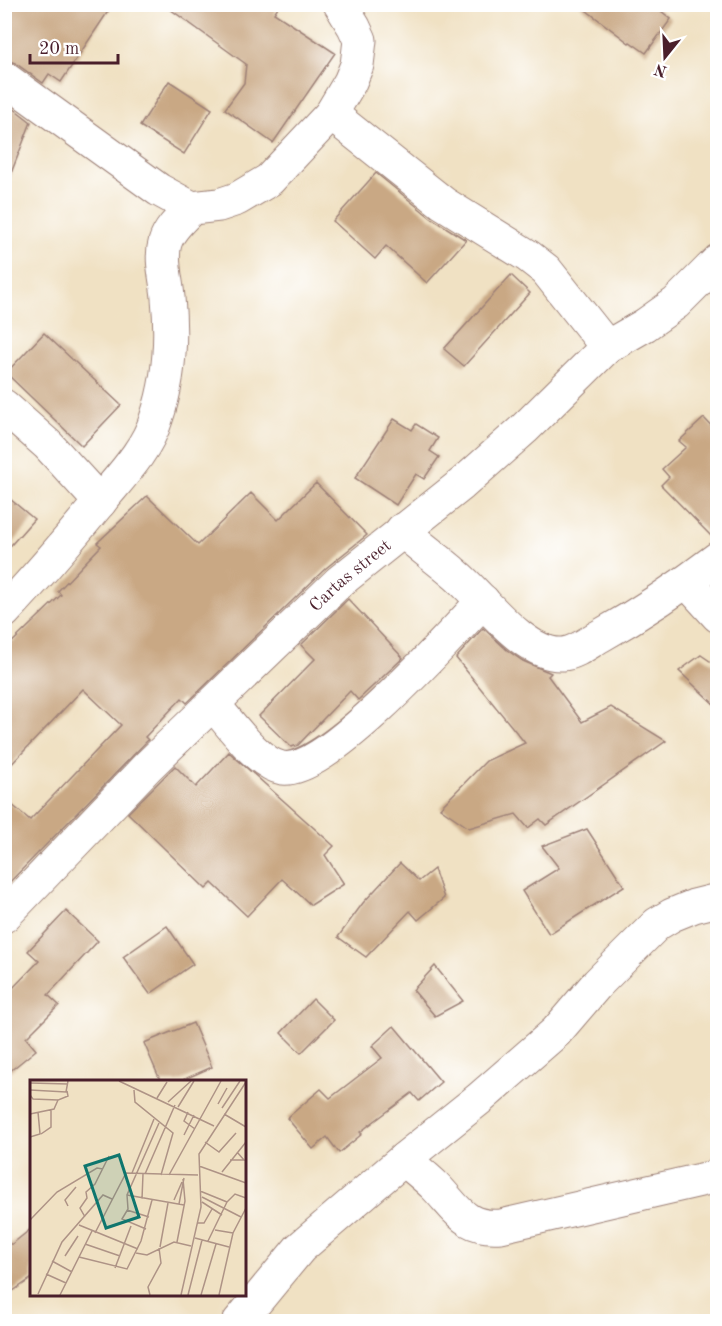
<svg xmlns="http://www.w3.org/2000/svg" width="722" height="1326" font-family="'Old Standard TT',serif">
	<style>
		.building { fill: #c9a884 }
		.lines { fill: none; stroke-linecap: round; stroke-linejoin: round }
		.minor-casing { stroke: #9d8077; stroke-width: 35 }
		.minor { stroke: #fff; stroke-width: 33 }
		.labels { text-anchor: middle; stroke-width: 5; stroke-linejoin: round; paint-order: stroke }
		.street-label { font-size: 18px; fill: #4a1f2b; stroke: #fff }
		.inset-road { fill: none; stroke: #ae9386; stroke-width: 1.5 }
		.view { fill: #0f766e; fill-opacity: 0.15; stroke: #0f766e; stroke-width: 3 }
		.inset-edge { fill: none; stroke: #4a1f2b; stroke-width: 3 }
	</style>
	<rect width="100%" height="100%" fill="#fff"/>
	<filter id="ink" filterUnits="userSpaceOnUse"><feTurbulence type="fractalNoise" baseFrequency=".0167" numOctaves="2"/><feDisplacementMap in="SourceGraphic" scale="12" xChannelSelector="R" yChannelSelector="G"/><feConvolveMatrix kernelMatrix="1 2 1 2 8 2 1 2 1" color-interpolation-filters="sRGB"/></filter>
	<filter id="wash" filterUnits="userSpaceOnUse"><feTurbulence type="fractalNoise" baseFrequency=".008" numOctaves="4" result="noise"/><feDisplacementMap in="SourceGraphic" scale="24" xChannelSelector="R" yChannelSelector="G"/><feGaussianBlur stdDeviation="1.35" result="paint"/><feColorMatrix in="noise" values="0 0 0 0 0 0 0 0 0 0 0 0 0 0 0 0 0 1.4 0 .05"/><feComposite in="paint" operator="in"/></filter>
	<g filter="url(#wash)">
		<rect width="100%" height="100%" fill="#f0e1c3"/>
		<g id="blocks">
			<g class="building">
				<path d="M4,4H113L61,82L49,74L43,83L15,63L4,59Z"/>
				<path d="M163,4H280L274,13L335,53L273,143L225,109L244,83L246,64Z"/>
				<path d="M578,4H652L671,19L646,53L630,42L629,43Z"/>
				<path d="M169,81L212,109L184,154L140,126Z"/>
				<path d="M4,101L31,122L6,186H4Z"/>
				<path d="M376,173L431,218L466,240L427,283L386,246L375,259L333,221Z"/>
				<path d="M511,275L530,293L464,366L444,349Z"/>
				<path d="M44,333L121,405L82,446L6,373Z"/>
				<path d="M704,418L717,432V540H715L661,485L669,477L662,469L686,447L679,441Z"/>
				<path d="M394,419L412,430L416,424L438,438L430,451L439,457L424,479L416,474L396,505L355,478Z"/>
				<path d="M316,483L367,535L326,568L187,703L182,698L145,737L148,740L4,888V798L30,820L121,725L83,689L4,772V650L61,595L58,591L101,546L97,543L147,496L198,545L251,493L278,520Z"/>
				<path d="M4,494L34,519L4,553Z"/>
				<path d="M348,599L403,658L358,700L350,691L298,745L291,747L259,716L315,659L301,645Z"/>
				<path d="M483,628L507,650L523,661L551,673L548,676L582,722L611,707L666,741L546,825L540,819L528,828L516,814L469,828L440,808L486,761L525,743L456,658Z"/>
				<path d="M701,655L717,666V707L679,671Z"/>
				<path d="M229,752L334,846L325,855L344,884L311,905L282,879L247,916L212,883L206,889L128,813L175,766L196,787Z"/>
				<path d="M587,829L624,886L549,934L522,891L559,868L542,846Z"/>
				<path d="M400,863L419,881L434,869L444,898L418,920L410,911L366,957L338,937L363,903Z"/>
				<path d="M66,911L98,941L48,995L59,1005L26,1038L36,1050L4,1076V997L39,961L28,951Z"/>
				<path d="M167,926L193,964L150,994L123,957Z"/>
				<path d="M435,966L463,1001L435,1016L413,990Z"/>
				<path d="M313,999L334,1020L301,1053L281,1033Z"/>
				<path d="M193,1023L212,1067L178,1082H161L144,1043Z"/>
				<path d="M394,1026L441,1082L419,1101L412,1093L360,1132L362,1134L339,1153L327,1137L313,1149L287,1118L321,1089L330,1098L382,1058L372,1046Z"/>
				<path d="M32,1228V1278L4,1297V1244H12Z"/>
			</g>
		</g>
	</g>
	<g filter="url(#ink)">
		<use href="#blocks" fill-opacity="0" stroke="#9d8077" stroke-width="1.5"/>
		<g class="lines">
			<g class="minor-casing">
				<g id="minor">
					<path d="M4,78L159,190L192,208L219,205L237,199L269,180L331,114L350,82L357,65L360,40L354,27L340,4"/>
					<path d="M331,114L443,203L528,256L546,270L607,347"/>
					<path d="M4,406L48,445L100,502"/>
					<path d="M402,530C419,546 438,559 455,574C482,596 524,657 563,654C576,653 589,642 600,636C641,613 680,587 718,558"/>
					<path d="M687,582L718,616"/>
					<path d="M4,612C39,575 71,537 103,498C122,475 147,449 156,419C169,381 172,338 168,298C167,281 160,260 165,243C169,229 182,218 192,208"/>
					<path d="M213,704C229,722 258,764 282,768C326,775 451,635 483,601"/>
					<path id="s1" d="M4,916L148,766L339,582L462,484L524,429L607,347L645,325L676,303L718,261"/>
					<path d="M404,1159C414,1168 426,1177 436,1187C458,1210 465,1229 501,1226L718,1176"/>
					<path d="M239,1322L300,1248L404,1159L479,1099L556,1032L598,983L657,924L672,915L694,906L718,900"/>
				</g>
			</g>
			<use href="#minor" class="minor"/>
		</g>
	</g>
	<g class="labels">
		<g class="street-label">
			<text dy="6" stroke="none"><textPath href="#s1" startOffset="486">Cartas street</textPath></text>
		</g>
	</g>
	<g transform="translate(30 1080)">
		<rect width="216" height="216" fill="#f0e1c3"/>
		<path class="inset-road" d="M89,1L184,46M0,3L38,4M0,10L36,12L38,1M104,10L105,22L143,53L131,95M0,15L3,19L28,20M127,18L137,2M138,22L161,1M188,24L197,8M148,27L164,1M192,28L210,1M158,32L154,41L165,49M0,34L24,29L28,20L38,16L37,11M194,34L216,47M11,54L21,47V30M154,55L164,35M0,57L10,54L8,32M175,62L189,72L206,53M200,80H214L207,72M169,86L216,103M192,92L216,62M102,93L124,39M115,94L145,25M139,95L191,1M170,111L197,122L178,161M97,115L154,125M172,117L211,137M112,119L113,94M144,120L152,102M172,122L192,135M197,122L205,114L216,118M149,124L154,98M38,126L35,120L46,107M97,130L119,137M55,137L50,128L57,118L56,112L65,104L79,76M0,140L27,112L67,88L73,89M168,143H174L182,129M49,145L108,169M116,149L92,139L98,129L97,115L129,43M185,150L203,153M65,153L96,93L168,95M165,158L199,167M147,162L155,121L153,99M55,164L90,176M130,167L138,123M106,173L117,175L144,162L161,166M35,176L48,156M49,177L97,189L111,161L122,120M22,181L42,192M85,188L101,146M16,194L36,203M8,214L32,162L73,115L82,119M30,215L62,151M120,215L118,207L131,183L129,168M151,215L171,127L169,74L216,2M158,215L172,160M171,215L186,164M189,215L203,153L216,128"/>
		<path class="view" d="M89,75L109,137L76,148L55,86Z"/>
		<rect width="216" height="216" class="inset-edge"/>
	</g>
	<rect width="722" height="1326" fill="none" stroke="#fff" stroke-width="24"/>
	<g transform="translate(665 57) rotate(198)" stroke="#ffffff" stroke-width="4.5" paint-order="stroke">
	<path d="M0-4.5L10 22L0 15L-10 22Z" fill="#4a1f2b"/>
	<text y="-9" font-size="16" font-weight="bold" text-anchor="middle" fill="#4a1f2b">N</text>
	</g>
	<path d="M30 54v9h88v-9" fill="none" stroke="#4a1f2b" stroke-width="3"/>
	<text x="39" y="54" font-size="18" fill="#4a1f2b" stroke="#ffffff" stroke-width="4.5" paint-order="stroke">20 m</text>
</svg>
